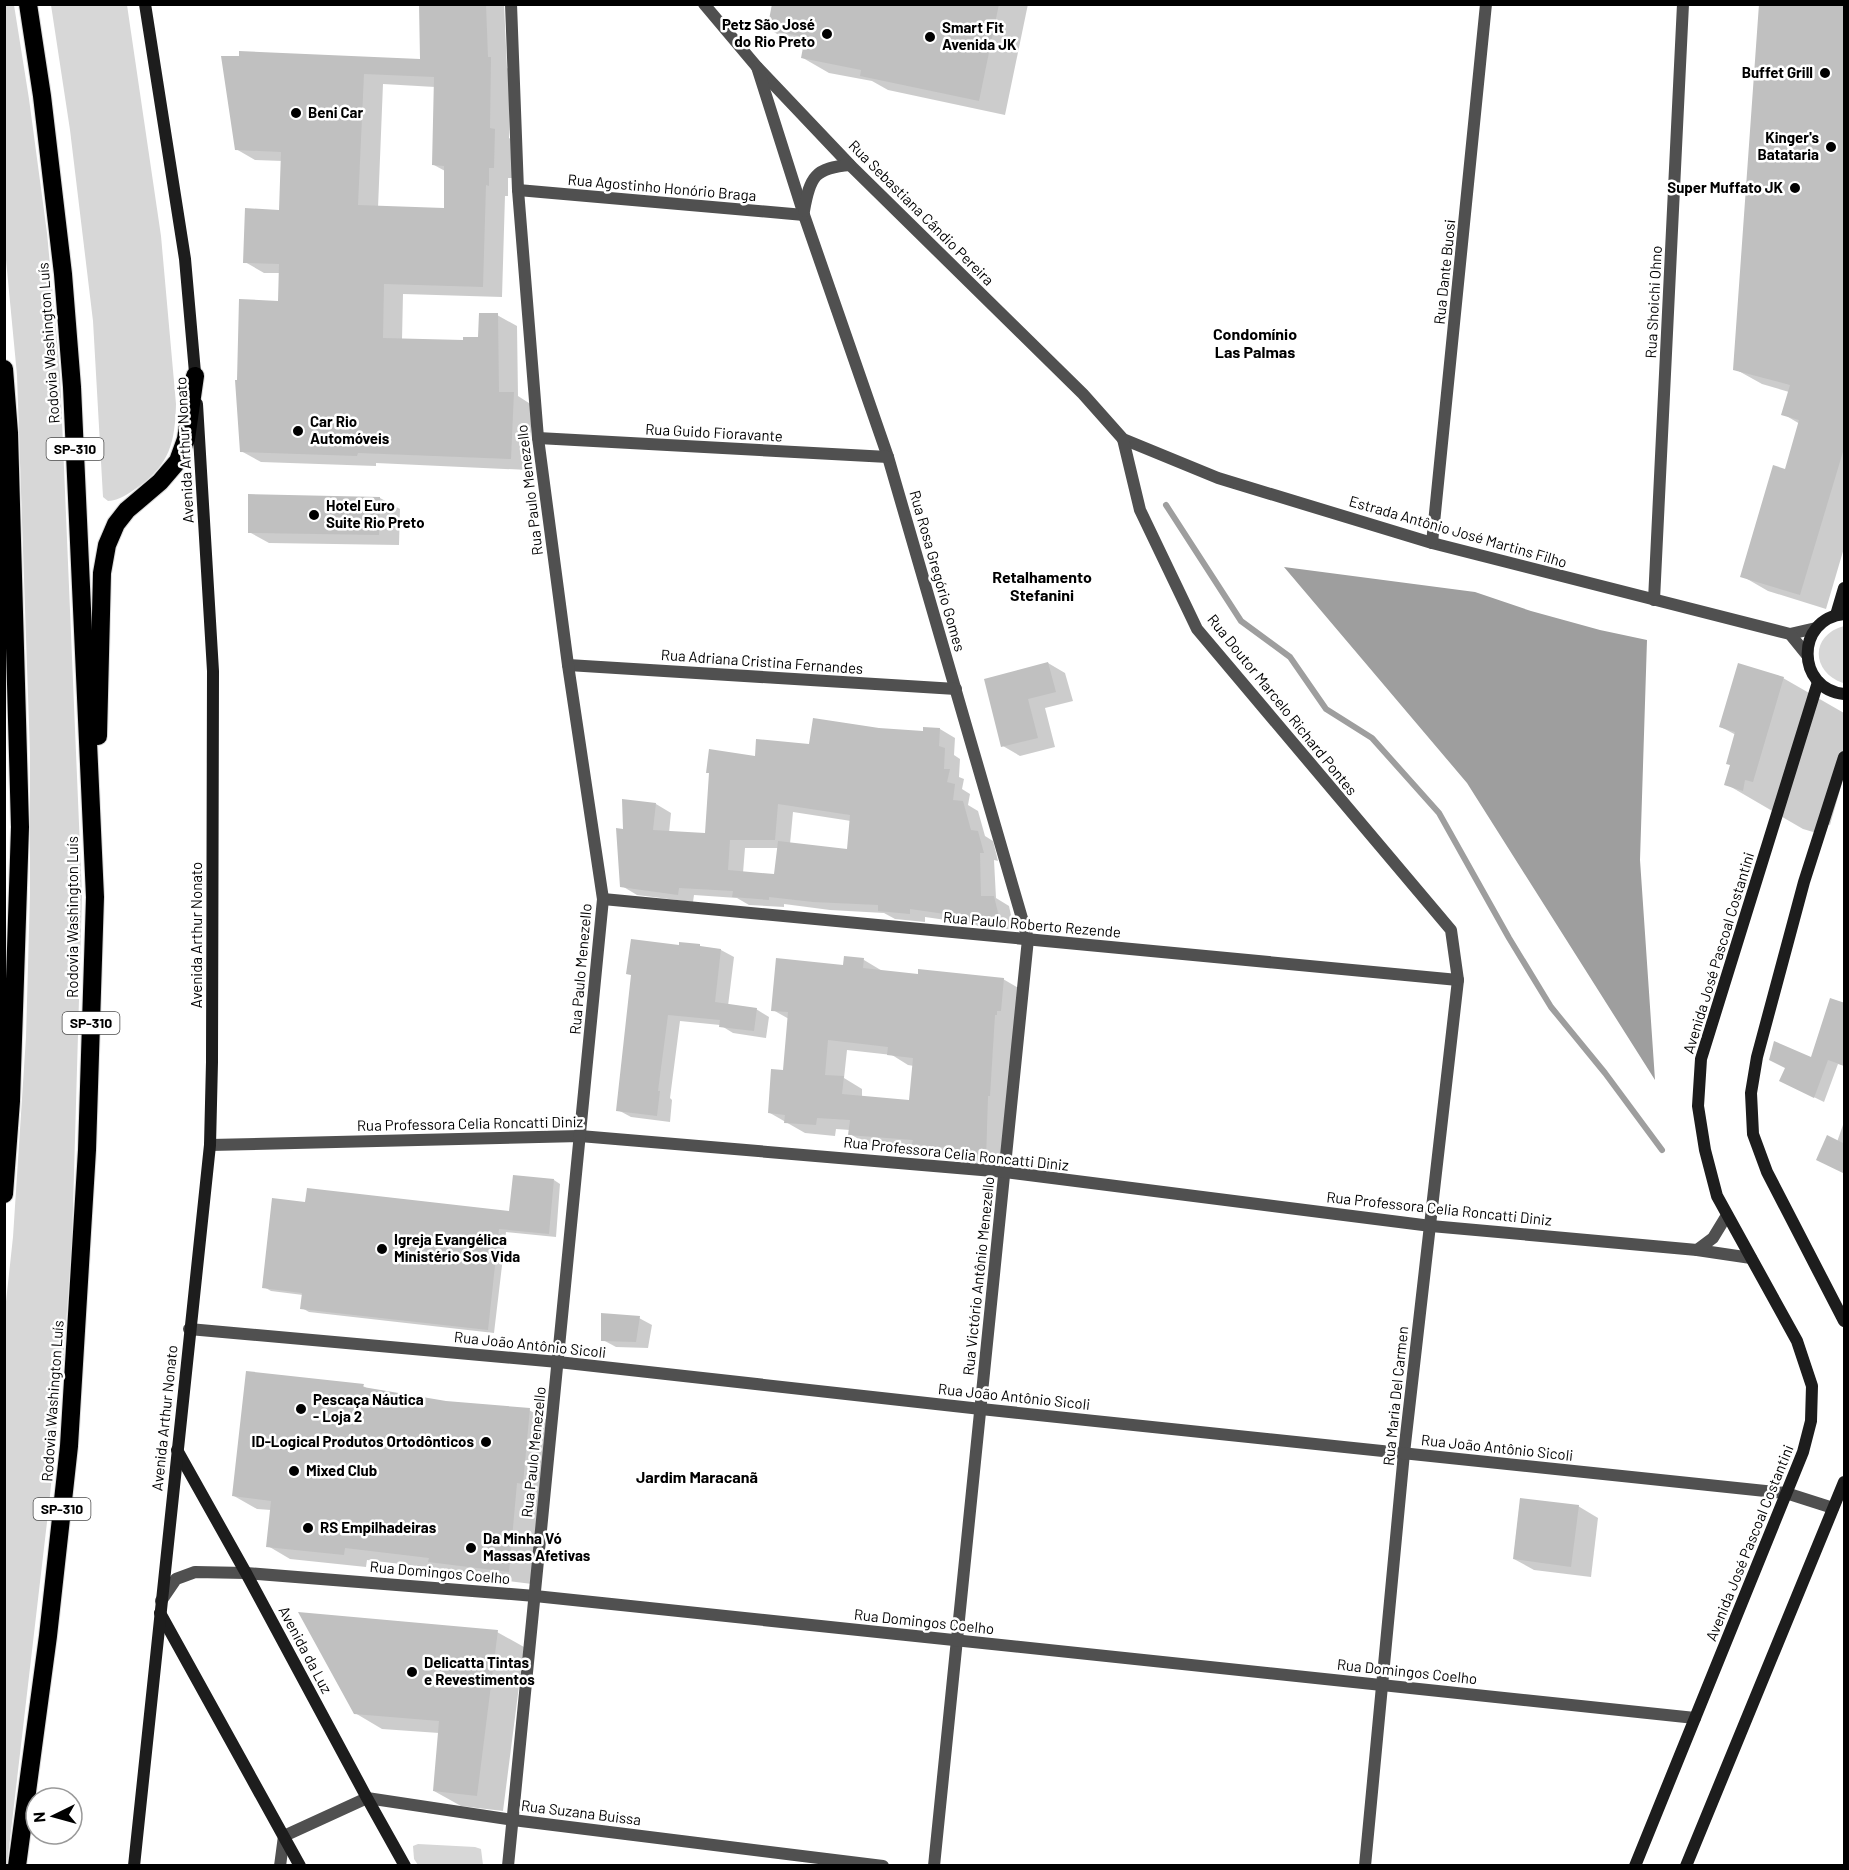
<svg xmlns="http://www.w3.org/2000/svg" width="1849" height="1870" font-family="Barlow,sans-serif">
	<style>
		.green { fill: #d7d7d7 }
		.water { fill: #9e9e9e }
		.shadow { fill: #0003; fill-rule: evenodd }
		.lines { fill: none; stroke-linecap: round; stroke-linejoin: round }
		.stream { stroke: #9e9e9e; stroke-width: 6 }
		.building { fill: #c0c0c0; fill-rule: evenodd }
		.highway-casing { stroke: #dbdbdb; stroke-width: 20 }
		.street { stroke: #505050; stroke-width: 12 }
		.secondary { stroke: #1d1d1d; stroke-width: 12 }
		.highway { stroke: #000; stroke-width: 18 }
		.poi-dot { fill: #000; stroke: #fff; stroke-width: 2 }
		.labels { text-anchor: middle; stroke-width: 5; stroke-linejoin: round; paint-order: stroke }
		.shield { fill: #fff; stroke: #4c4c4c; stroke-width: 1.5 }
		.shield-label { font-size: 14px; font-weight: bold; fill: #000 }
		.poi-label { font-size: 15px; font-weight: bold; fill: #000; stroke: #fff; text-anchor: start }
		.street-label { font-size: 15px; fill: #000; stroke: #fff }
		.neighbourhood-label { font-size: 16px; font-weight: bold; fill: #000; stroke: #fff }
	</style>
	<rect width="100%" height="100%" fill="#fff"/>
	<g class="green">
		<path d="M14,5L29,99L47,233L60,373L82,895L72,1243L63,1365L49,1505L7,1865L5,1866L4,1320L13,1237L26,1037L30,894V753L17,375L4,239V5Z"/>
		<path d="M51,5H127L161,236L176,404C175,442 170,464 138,487C128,494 120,500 108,501L103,497L93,321L70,130Z"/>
		<path d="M1844,626V683H1843C1811,672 1810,635 1844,626Z"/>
		<path d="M418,1844L475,1847L481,1849L483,1865H418L414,1859L413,1846Z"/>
	</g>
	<path class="water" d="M1284,567L1475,592L1531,611L1600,630L1647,640L1640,860L1655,1080L1467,783Z"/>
	<g class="shadow">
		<path d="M420,4H504L507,68L510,70L509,138L514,141L513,178H508V196H505L502,297L403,294L402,340L465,342L480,339L497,315L517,326L518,396L532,405L529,470L376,463V466L261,462L241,451L279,302L280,273H264L245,262L280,212L283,161L255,160L236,149L223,58L421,60ZM383,84L435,87L434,165L445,171V210L378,208Z"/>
		<path d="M773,4H1028L1005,115L888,90L872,81L829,73L803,58L805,46L795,45L769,29Z"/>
		<path d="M1844,8V548L1826,609L1768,591L1742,576L1786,470L1800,424L1783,414L1789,392L1762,384L1735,369Z"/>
		<path d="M380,498L400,509L399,545L269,543L249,532Z"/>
		<path d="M1048,663L1065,673L1073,701L1045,708L1055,747L1020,756L1003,746L986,680Z"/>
		<path d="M1783,678L1844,713V776L1830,825L1822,823L1820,834L1803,829L1726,784L1731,765L1736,735L1721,727Z"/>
		<path d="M940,729L955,738L954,755L960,759L959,777L964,779L962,789L970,794L968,805L978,811L985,836L993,841L998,861L994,860L996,898L1009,906L1014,929H984L974,924L925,917V922L895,919L884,913L830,910L784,904V907L749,905L737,898L694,895L693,902L637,895L622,886L624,830L656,804L671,813L669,833L707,835L756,758L879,730L924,733ZM793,812L851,821L848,851L790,844ZM745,848H779L776,876L743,873Z"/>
		<path d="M721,950L734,957L728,1006L756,1009L769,1017L766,1038L733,1033L720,1025L680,1021L670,1098L672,1100L670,1122L631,1117L618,1110L633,976Z"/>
		<path d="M864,960L884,972L919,975L1003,979L1022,990L1005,1171L971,1169L952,1156L933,1155L925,1150L869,1145L850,1134V1130L836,1129L835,1136L805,1133L770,1113L784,1071L789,1019L773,1010L845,966ZM847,1050L892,1055L908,1065L914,1066L910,1101L862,1097V1089L844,1078Z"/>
		<path d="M1844,1005V1066L1838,1064L1824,1102L1791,1086L1812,1059Z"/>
		<path d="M1844,1122V1173L1837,1142Z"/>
		<path d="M554,1180L560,1184L556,1237L506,1232L494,1333L309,1312L302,1308L303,1295L271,1291L264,1287L307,1203L511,1213Z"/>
		<path d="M639,1318L652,1325L648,1348L616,1347L603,1340Z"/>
		<path d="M363,1386L370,1390L445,1402L529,1410L552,1423L532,1584L452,1574L443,1569L367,1560L366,1567L290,1559L268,1546L271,1510L257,1509L234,1496Z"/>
		<path d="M1578,1506L1598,1518L1591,1577L1534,1570L1514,1559Z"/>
		<path d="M497,1632L524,1647L503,1811L461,1806L434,1791L439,1733L382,1729L355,1713Z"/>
	</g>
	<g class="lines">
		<path class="stream" d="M1166,505L1241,621L1290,657L1326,709L1372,738L1439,813L1509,938L1551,1007L1605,1073L1662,1150"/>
	</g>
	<g class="building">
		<path d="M419,4H486L488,57H491L490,128L495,129L494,168H489V186L486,185L483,287L384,284L383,338L463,340V337H478L479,313H498L499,392H514L511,459L358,453L357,456L240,452L235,380H237L239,299L278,301L279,264L243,263L245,208L279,210L281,152L235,150L221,56H239V51L420,59ZM364,74L434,77L432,165L444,166V208L358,205Z"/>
		<path d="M772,4H999L979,101L860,76L861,70L801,58L805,37L767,30Z"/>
		<path d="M1759,4H1845V445L1800,595L1740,577L1773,465L1785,469L1799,420L1781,415L1790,385L1733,370Z"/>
		<path d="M248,494L380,497L379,535L248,533Z"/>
		<path d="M1048,662L1056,692L1028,699L1038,738L1001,747L984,679Z"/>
		<path d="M1738,663L1784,677L1753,782L1745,780L1743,791L1724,785L1730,765L1726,764L1735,732L1719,727Z"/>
		<path d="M813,718L879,728L923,731V727L940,728L939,746L945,748L944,769H950L947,782L955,784L953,800L963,801L971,830L978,831L984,853H980L981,896H994L1000,921H967L966,917L910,909V914L878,911V905L813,902L769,897V900L732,897L733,891L679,888L678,895L620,887L616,828L623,829L622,799L656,803L653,830L705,833L709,773H706L709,749L755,756L756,739L809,744ZM778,804L850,815L847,849L778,841L774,874L728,870L730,840H775Z"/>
		<path d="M631,939L679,945V942L700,944V946L721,949L715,1002L757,1008L754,1031L719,1027L720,1020L668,1015L658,1091H660L657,1116L616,1111L631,975L626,974Z"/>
		<path d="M844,956L864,958L863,968L918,974V969L1004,978L1001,1011H997V1015H995L990,1096H988L986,1161L950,1159L951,1148L912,1144L913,1140L848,1135L850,1120L817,1118L816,1125L784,1123L785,1115L768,1113L771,1069L783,1070L788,1012L771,1011L776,958L843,965ZM828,1040L888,1047L887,1055L913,1058L909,1100L842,1094L844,1076L825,1075Z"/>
		<path d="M1830,998L1845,1003V1066L1828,1060L1814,1098L1779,1081L1785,1068L1769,1060L1774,1041L1811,1057Z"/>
		<path d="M1827,1135L1845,1144V1174L1816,1160Z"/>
		<path d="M513,1175L554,1179L549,1234L499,1229L488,1330L300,1309L302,1293L262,1288L272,1198L305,1202L307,1188L509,1211Z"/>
		<path d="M601,1313L640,1316L636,1342L601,1341Z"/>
		<path d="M246,1371L364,1384L363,1387L446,1401L530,1408L523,1484L517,1483L509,1572L428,1562L429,1558L345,1548L344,1555L266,1547L271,1501L232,1496Z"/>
		<path d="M1520,1498L1579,1505L1571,1567L1513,1559Z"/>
		<path d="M298,1612L498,1630L477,1796L433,1791L439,1721L354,1714Z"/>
	</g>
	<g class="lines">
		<g class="highway-casing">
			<g id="highway">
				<path d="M4,369L9,433L20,827L11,1101L4,1194"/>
				<path d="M98,736L102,573L107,545L116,524L127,510L160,482L178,461L186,439L195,376"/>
				<path d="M17,1866L48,1636L69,1446L87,1150L95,897L72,387L63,274L42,96L28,4"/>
			</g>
		</g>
		<g class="street">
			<path d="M704,4L757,67L850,165L1083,394L1123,439L1218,478L1432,543L1790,634L1816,628"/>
			<path d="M757,67L804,215L888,457L1028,939L934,1866"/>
			<path d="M518,190L804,215"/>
			<path d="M804,211C810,176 815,168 850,165"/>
			<path d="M538,438L888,457"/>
			<path d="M1123,439L1140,510L1197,629L1451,930L1458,980L1404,1453L1365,1866"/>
			<path d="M1432,543L1486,4"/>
			<path d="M1654,600L1683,4"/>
			<path d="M1790,634L1807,655"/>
			<path d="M568,665L956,689"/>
			<path d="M603,899L1458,980"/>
			<path d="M210,1145L580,1136L1005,1172L1431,1226L1697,1250L1751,1258"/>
			<path d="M1697,1250L1713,1238L1727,1215"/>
			<path d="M189,1329L558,1362L981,1409L1775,1492L1786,1493L1833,1508"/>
			<path d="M161,1601L176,1579L195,1572L246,1573L535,1596L1695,1718"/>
			<path d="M280,1866L284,1836L367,1798L513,1820L883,1866"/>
			<path d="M508,1866L603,899L568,665L538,438L518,190L511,4"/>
		</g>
		<g class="secondary">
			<path d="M145,4L185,259L196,384"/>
			<path d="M1844,614C1795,619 1796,689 1844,694"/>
			<path d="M1836,615L1844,588"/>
			<path d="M1844,757L1804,882L1757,1057L1751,1093L1753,1134L1767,1172L1844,1321"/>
			<path d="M177,1450L246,1573L367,1798L405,1866"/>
			<path d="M160,1613L300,1866"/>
			<path d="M134,1866L210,1145L212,1062L213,671L197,404"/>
			<path d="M1635,1866L1803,1452L1811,1421L1812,1386L1797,1341L1717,1196L1705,1150L1698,1106L1701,1059L1818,682"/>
			<path d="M1686,1866L1844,1482"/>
		</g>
		<use href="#highway" class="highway"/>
	</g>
	<g class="poi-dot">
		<circle cx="827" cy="34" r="6"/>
		<circle cx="930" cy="37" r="6"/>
		<circle cx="1825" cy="73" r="6"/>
		<circle cx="296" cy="113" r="6"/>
		<circle cx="1831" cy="147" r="6"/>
		<circle cx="1795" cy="188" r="6"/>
		<circle cx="298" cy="431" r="6"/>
		<circle cx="314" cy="515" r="6"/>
		<circle cx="382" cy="1249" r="6"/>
		<circle cx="301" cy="1409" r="6"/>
		<circle cx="486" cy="1442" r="6"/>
		<circle cx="294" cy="1471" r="6"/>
		<circle cx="308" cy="1528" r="6"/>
		<circle cx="471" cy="1548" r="6"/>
		<circle cx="412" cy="1672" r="6"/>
	</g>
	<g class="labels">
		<g class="shield">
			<rect x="46.5" y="438" width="57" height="22" rx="4.5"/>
			<rect x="62.5" y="1012" width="57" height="22" rx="4.5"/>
			<rect x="33.5" y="1498" width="57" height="22" rx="4.5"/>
		</g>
		<g class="shield-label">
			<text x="75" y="454">SP-310</text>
			<text x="91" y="1028">SP-310</text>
			<text x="62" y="1514">SP-310</text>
		</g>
		<g class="poi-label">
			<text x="815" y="30" text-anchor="end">Petz São José<tspan x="815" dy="17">do Rio Preto</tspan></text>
			<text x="942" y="33">Smart Fit<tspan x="942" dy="17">Avenida JK</tspan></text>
			<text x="1813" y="78" text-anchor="end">Buffet Grill</text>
			<text x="308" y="118">Beni Car</text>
			<text x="1819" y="143" text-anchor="end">Kinger's<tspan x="1819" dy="17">Batataria</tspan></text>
			<text x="1783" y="193" text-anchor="end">Super Muffato JK</text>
			<text x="310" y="427">Car Rio<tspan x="310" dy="17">Automóveis</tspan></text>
			<text x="326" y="511">Hotel Euro<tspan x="326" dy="17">Suite Rio Preto</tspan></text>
			<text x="394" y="1245">Igreja Evangélica<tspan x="394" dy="17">Ministério Sos Vida</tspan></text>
			<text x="313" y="1405">Pescaça Náutica<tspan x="313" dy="17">- Loja 2</tspan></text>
			<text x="474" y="1447" text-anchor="end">ID-Logical Produtos Ortodônticos</text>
			<text x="306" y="1476">Mixed Club</text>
			<text x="320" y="1533">RS Empilhadeiras</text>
			<text x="483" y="1544">Da Minha Vó<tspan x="483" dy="17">Massas Afetivas</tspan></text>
			<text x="424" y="1668">Delicatta Tintas<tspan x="424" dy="17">e Revestimentos</tspan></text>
		</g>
		<g class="street-label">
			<text transform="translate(662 188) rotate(5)" y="5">Rua Agostinho Honório Braga</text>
			<text transform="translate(921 213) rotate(45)" y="5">Rua Sebastiana Cândio Pereira</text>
			<text transform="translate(1445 272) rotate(-84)" y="5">Rua Dante Buosi</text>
			<text transform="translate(1654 302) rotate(-87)" y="5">Rua Shoichi Ohno</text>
			<text transform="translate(49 343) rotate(-94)" y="5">Rodovia Washington Luís</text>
			<text transform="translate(714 433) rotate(3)" y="5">Rua Guido Fioravante</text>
			<text transform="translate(185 450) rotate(-93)" y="5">Avenida Arthur Nonato</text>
			<text transform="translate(530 490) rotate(-97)" y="5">Rua Paulo Menezello</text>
			<text transform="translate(1458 532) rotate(16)" y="5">Estrada Antônio José Martins Filho</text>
			<text transform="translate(937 571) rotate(74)" y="5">Rua Rosa Gregório Gomes</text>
			<text transform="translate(762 662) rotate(4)" y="5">Rua Adriana Cristina Fernandes</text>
			<text transform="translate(1282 705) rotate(51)" y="5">Rua Doutor Marcelo Richard Pontes</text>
			<text transform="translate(73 917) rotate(-90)" y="5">Rodovia Washington Luís</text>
			<text transform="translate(1032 925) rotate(5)" y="5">Rua Paulo Roberto Rezende</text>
			<text transform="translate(197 935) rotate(-90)" y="5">Avenida Arthur Nonato</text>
			<text transform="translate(1719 953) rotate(-73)" y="5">Avenida José Pascoal Costantini</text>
			<text transform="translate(581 969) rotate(-85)" y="5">Rua Paulo Menezello</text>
			<text transform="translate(470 1124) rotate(-1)" y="5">Rua Professora Celia Roncatti Diniz</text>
			<text transform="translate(956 1154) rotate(6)" y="5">Rua Professora Celia Roncatti Diniz</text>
			<text transform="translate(1439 1209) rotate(6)" y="5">Rua Professora Celia Roncatti Diniz</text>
			<text transform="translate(979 1276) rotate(-84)" y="5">Rua Victório Antônio Menezello</text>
			<text transform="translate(530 1345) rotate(6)" y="5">Rua João Antônio Sicoli</text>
			<text transform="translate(1396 1396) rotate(-84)" y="5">Rua Maria Del Carmen</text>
			<text transform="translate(1014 1397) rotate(6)" y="5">Rua João Antônio Sicoli</text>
			<text transform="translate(53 1401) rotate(-86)" y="5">Rodovia Washington Luís</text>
			<text transform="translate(165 1418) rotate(-84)" y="5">Avenida Arthur Nonato</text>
			<text transform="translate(1497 1448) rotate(6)" y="5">Rua João Antônio Sicoli</text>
			<text transform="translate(534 1452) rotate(-84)" y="5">Rua Paulo Menezello</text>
			<text transform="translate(1750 1543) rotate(-68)" y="5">Avenida José Pascoal Costantini</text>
			<text transform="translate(440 1573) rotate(5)" y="5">Rua Domingos Coelho</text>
			<text transform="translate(924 1622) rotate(6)" y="5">Rua Domingos Coelho</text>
			<text transform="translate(305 1650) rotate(62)" y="5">Avenida da Luz</text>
			<text transform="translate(1407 1672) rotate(6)" y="5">Rua Domingos Coelho</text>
			<text transform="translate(581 1813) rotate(7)" y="5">Rua Suzana Buissa</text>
		</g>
		<g class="neighbourhood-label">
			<text x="1255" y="340">Condomínio<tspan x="1255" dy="18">Las Palmas</tspan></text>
			<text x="1042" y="583">Retalhamento<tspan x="1042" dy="18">Stefanini</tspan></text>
			<text x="697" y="1483">Jardim Maracanã</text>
		</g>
	</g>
	<rect width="1849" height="1870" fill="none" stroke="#000000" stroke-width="12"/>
	<g transform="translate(54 1816) rotate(265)"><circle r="28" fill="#ffffff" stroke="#999999" stroke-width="1.5"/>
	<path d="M0-4.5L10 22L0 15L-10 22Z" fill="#000000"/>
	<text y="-9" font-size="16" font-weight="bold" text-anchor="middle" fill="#000000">N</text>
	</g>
</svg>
